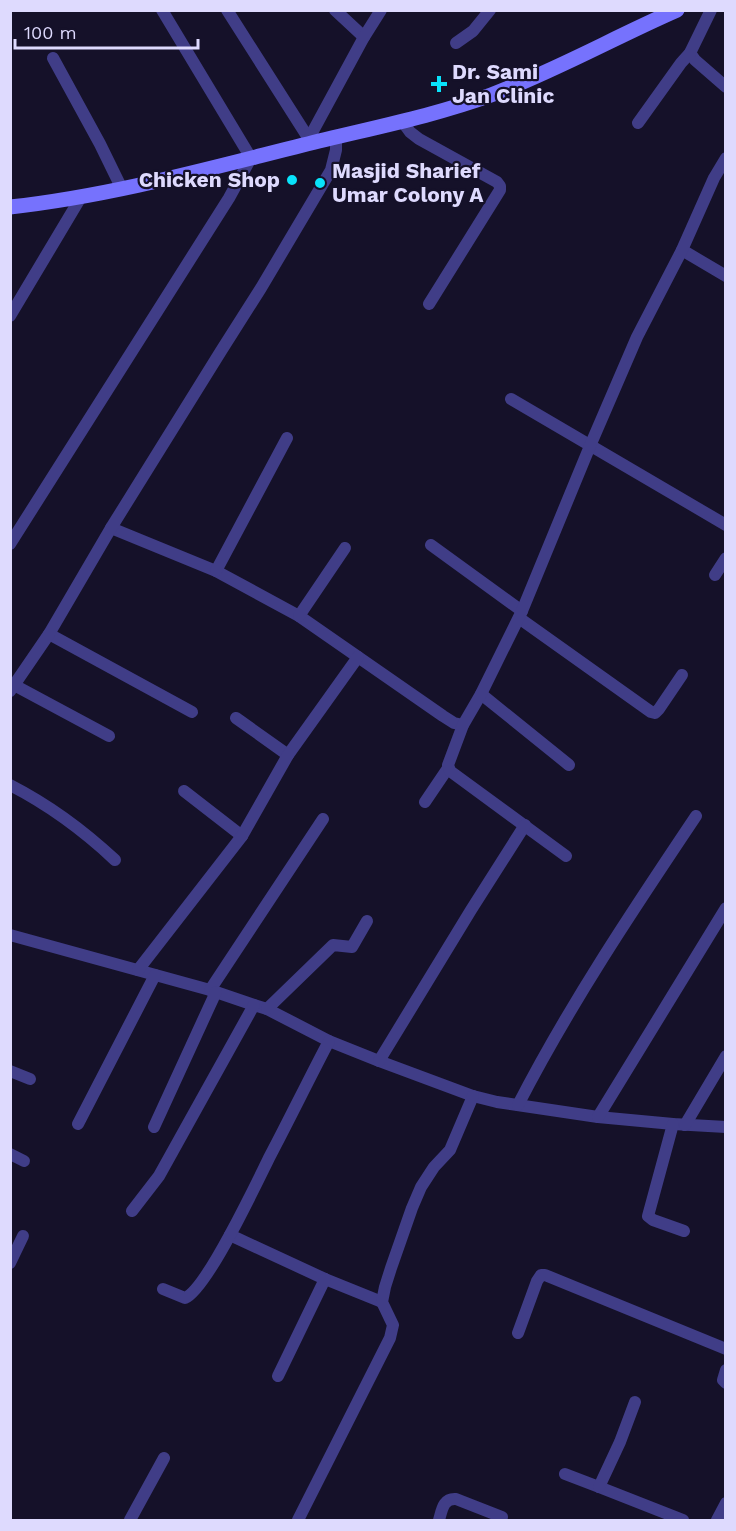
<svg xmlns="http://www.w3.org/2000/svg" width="736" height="1531" font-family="'Work Sans',sans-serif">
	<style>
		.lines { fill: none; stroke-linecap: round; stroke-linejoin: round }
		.street { stroke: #403d87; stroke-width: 12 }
		.secondary { stroke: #7672fd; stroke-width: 15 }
		.poi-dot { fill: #09e3fb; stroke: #151129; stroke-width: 2 }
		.labels { text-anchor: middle; stroke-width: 4.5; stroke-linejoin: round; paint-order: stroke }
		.poi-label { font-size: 21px; font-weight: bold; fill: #dedafe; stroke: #151129; text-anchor: start }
	</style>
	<rect width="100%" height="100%" fill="#151129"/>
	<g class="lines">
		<g class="street">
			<path d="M227,10L309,139"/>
			<path d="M335,10L364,37"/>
			<path d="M456,43L473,31L490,10"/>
			<path d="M690,53L695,60L726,87"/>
			<path d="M53,58L100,144L122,189"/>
			<path d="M402,121L410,132L419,139L497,182L500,186V190L429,304"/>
			<path d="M638,123L681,63L690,53L711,10"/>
			<path d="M306,144L364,37L381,10"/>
			<path d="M682,250L726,276"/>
			<path d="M10,316L81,197"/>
			<path d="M511,399L726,525"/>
			<path d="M111,528L216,571L299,616L443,716L454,723L463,725"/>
			<path d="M10,544L229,198L251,158L162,10"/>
			<path d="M431,545L522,611"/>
			<path d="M216,571L287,438"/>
			<path d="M715,575L726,558"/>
			<path d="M299,616L345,548"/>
			<path d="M519,618L651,712L655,713L659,709L682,675"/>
			<path d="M49,634L192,712"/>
			<path d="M14,685L109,736"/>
			<path d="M10,691L49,634L111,528L221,351L261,288L331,170L336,150V137"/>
			<path d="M481,694L569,765"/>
			<path d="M236,718L288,755"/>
			<path d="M10,785C49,805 83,830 115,860"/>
			<path d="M184,791L242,836"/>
			<path d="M425,802L448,768"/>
			<path d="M566,856L450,771L448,765L463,725L481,694L522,611L590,446L637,337L682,250L714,178L726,158"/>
			<path d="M10,935L210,990L254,1005L267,1009L329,1041L379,1061L473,1096L497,1102L598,1117L673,1124L726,1127"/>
			<path d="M138,970L242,836L288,755L358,657"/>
			<path d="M210,990L323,819"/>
			<path d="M267,1009L333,945L352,947L367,921"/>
			<path d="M379,1061L471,910L525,825"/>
			<path d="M10,1071L30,1079"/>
			<path d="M518,1105C570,1004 633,910 696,816"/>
			<path d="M598,1117L726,908"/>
			<path d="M78,1124L155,975"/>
			<path d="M673,1124L648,1216L653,1220L684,1231"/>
			<path d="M685,1125L726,1056"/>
			<path d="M154,1127L216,992"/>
			<path d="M10,1154L24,1161"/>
			<path d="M132,1211L159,1176L254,1005"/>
			<path d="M230,1235L325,1279L382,1302"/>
			<path d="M10,1263L23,1236"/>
			<path d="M163,1289L185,1298C207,1289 257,1182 270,1156C290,1118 309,1079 329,1041"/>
			<path d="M518,1333L537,1281L541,1275H545L726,1349"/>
			<path d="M726,1370L723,1380L726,1383"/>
			<path d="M278,1376L325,1279"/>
			<path d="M565,1474L599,1487L683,1520"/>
			<path d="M599,1487L620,1442L635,1402"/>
			<path d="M130,1520L164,1458"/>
			<path d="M298,1520L390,1338L393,1325L382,1302L385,1287L391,1268L412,1208L421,1187L434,1167L450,1150L473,1096"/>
			<path d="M439,1520C442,1510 443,1498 456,1499L502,1517"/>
			<path d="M717,1520L726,1503"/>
		</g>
		<path class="secondary" d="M10,207C110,196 207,169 303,145C366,129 431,117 491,95C555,71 615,37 677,10"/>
	</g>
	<g class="poi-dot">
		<path d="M436 75h6v6h6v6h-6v6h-6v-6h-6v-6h6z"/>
		<circle cx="292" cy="180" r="6"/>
		<circle cx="320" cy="183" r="6"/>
	</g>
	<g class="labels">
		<g class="poi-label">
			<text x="452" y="79">Dr. Sami<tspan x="452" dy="24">Jan Clinic</tspan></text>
			<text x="332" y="178">Masjid Sharief<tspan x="332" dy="24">Umar Colony A</tspan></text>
			<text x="280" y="187" text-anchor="end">Chicken Shop</text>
		</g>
	</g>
	<rect width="736" height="1531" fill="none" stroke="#dedafe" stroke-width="24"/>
	<path d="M15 39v9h183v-9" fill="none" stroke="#dedafe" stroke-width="3"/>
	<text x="24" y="39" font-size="18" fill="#dedafe" stroke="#151129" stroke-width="4.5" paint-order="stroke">100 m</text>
</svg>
